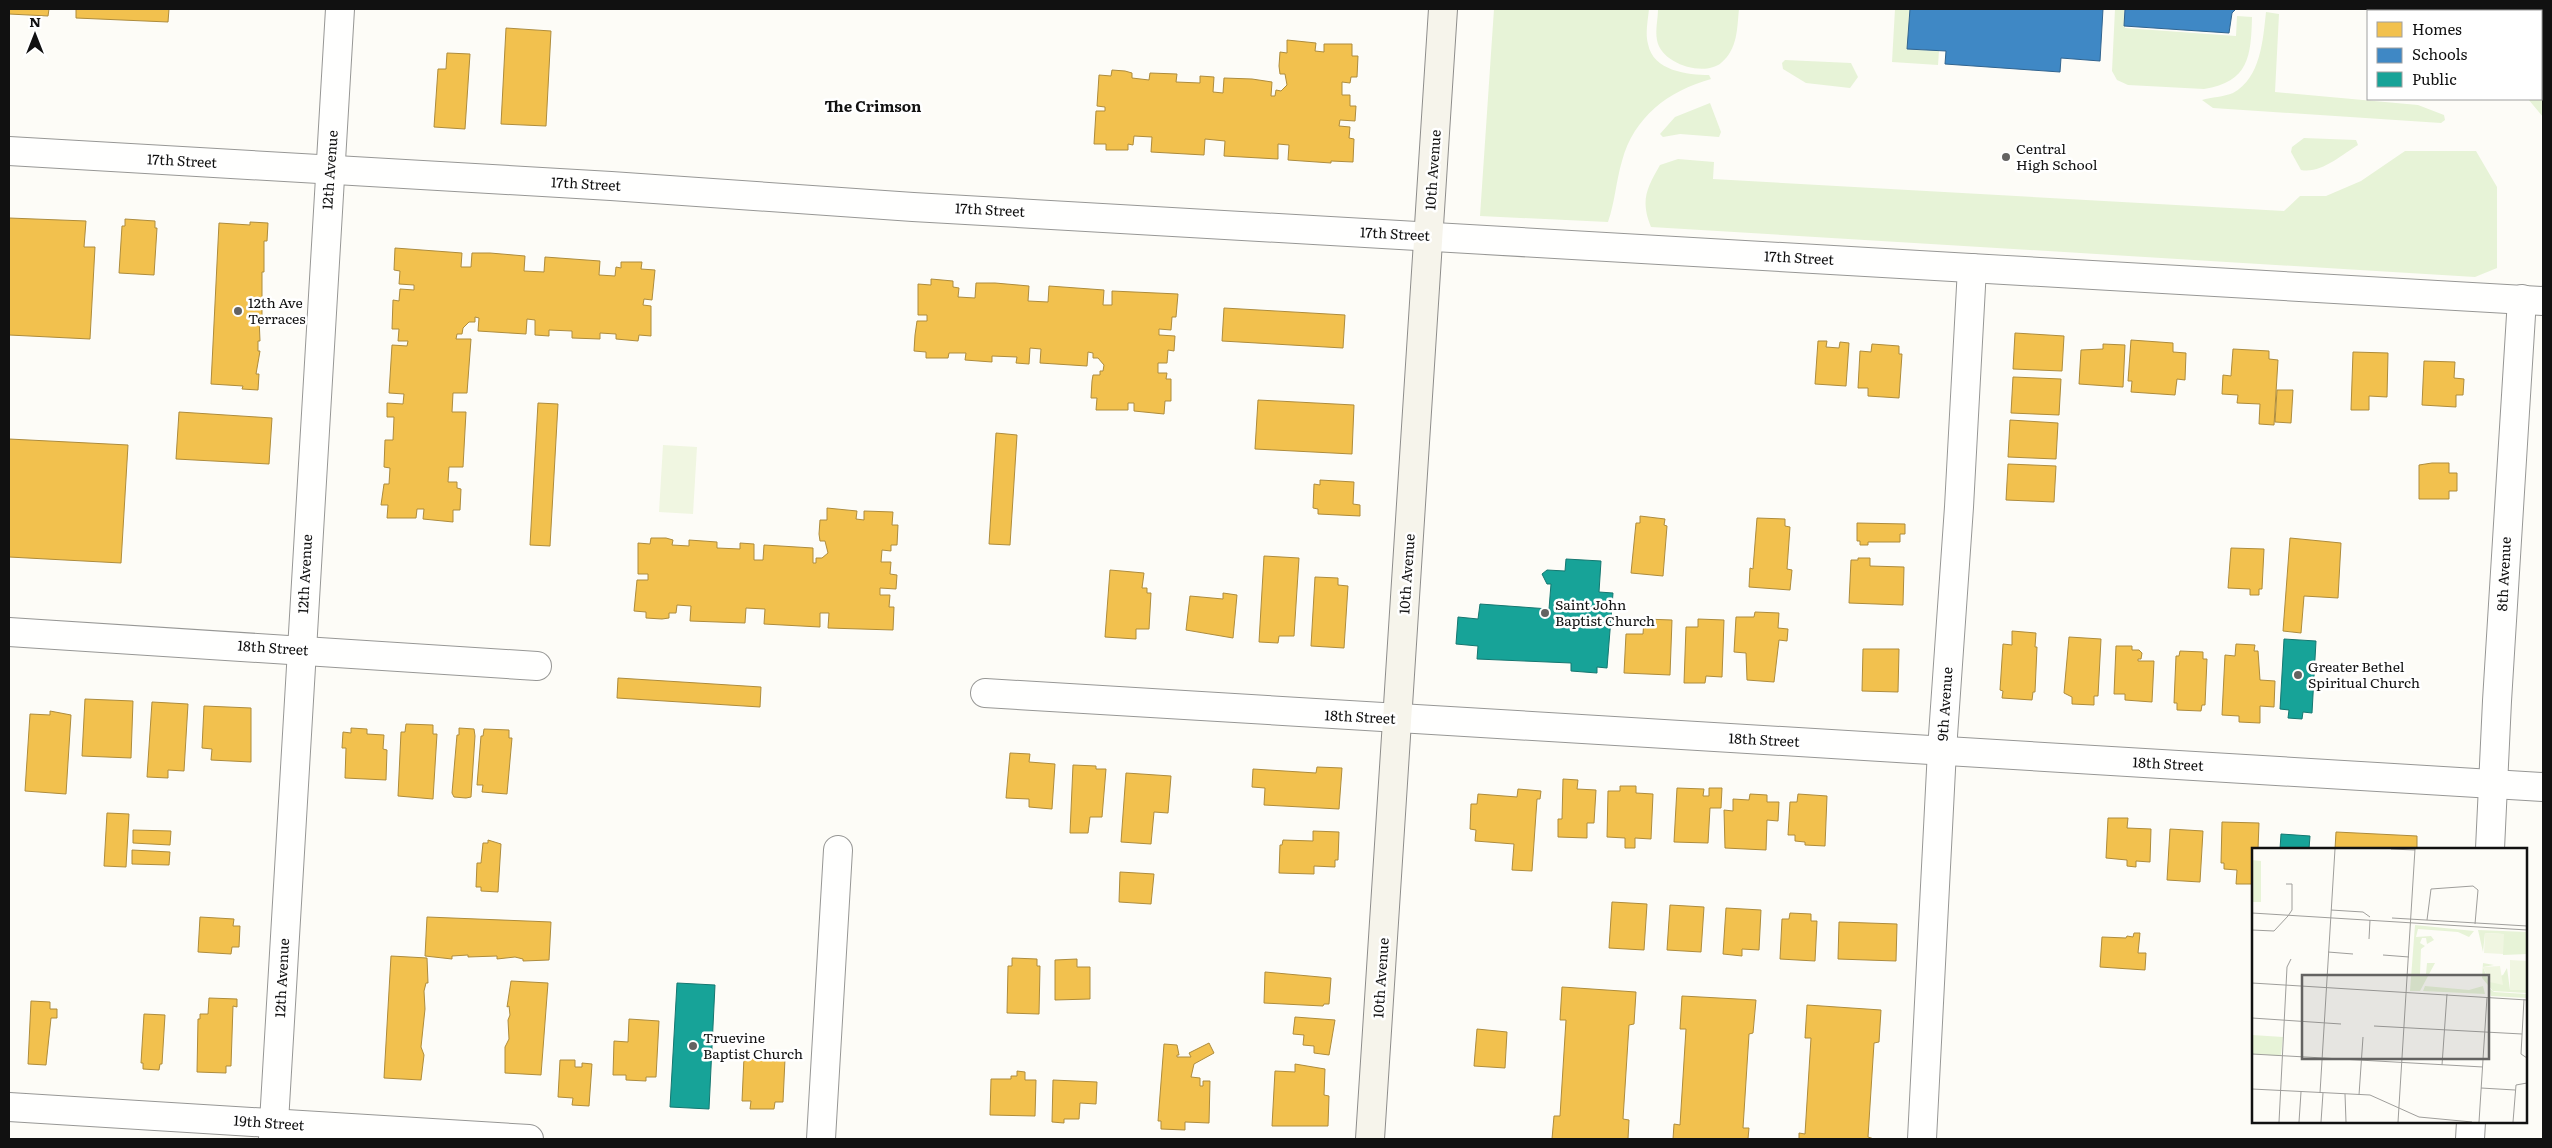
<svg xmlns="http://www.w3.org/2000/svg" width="2552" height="1148" font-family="Literata,serif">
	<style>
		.green { fill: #e7f3d7 }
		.pitch { fill: #f0f6e1 }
		.homes { fill: #f2c14e; stroke: #ae8c3c }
		.schools { fill: #3f88c5; stroke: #31648f }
		.public { fill: #17a398; stroke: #157770 }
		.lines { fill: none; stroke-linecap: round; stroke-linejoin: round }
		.street-casing { stroke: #979795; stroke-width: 30 }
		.secondary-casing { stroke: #8e8d8b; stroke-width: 30 }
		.street { stroke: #fffffe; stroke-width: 28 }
		.secondary { stroke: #f6f4eb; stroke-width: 28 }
		.poi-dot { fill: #646362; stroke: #fff; stroke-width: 2 }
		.labels { text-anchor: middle; stroke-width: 5; stroke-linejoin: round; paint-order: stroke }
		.poi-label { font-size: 14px; fill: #111; stroke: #fff; text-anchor: start }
		.street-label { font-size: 14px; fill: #111; stroke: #fff }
		.neighbourhood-label { font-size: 15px; font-weight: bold; fill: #111; stroke: #fff }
		.inset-road { fill: none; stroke: #9f9e9b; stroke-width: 1 }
		.view { fill: #646362; fill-opacity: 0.15; stroke: #646362; stroke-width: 2.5 }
		.inset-edge { fill: none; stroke: #111; stroke-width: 2.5 }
	</style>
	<rect width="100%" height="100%" fill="#fdfcf7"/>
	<g class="green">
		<path d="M1494,9H1649C1648,20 1645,33 1648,44C1653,71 1688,75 1709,75L1711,79C1668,91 1634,117 1622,161C1616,181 1615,202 1608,222L1480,216Z"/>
		<path d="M1658,9H1739C1737,28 1738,49 1721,63C1704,77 1661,64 1657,40C1655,30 1658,19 1658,9Z"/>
		<path d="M1895,9H1910L1908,49L1939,51L1938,65L1892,62Z"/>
		<path d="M2115,9H2124L2125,28L2236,36L2237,16L2252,17C2251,56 2249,82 2204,89L2128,85L2117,80L2112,71Z"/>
		<path d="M2266,12L2279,14L2275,92L2418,105L2444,115L2445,120L2441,123L2213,108L2202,100C2211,97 2224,97 2233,93C2261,78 2263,39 2266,12Z"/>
		<path d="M1785,60L1851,63L1858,77L1850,88L1806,83L1783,69L1782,63Z"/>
		<path d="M2541,78L2543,80V117L2528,99H2541Z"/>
		<path d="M1710,103L1721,132L1719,137L1680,134L1663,137L1660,134L1675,117Z"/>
		<path d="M2304,138L2356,140L2358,145C2341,155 2321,174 2301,170L2291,152L2292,147Z"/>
		<path d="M2405,151H2476L2497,187V268L2475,277L1651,227C1640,200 1647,188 1660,165L1678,159L1714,162L1713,179L2284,211L2300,196H2326L2361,181Z"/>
	</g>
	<g class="pitch">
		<path d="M2489,9H2543V80L2541,78V11H2490Z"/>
		<path d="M663,445L697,447L693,514L659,512Z"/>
	</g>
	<g class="homes">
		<path d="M9,9H49L48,16L9,14Z"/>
		<path d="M76,9H169L168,22L76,18Z"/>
		<path d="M506,28L551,31L546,126L501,124Z"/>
		<path d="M1287,40L1316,43L1315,51L1324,52V44H1352V56H1358L1357,77H1351L1350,83L1342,82V95H1350V106H1356L1355,121L1340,120L1339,126L1350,127L1349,138L1354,139L1353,162L1331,161V163L1288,160L1289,145L1278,144V159L1224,156L1225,141L1205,139L1204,155L1151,152L1152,137L1134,136L1133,145L1128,144V150H1106V144H1094L1096,111H1105V107L1097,106L1099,75L1111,76L1112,70L1125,71L1132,73V78L1149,80L1150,73L1177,74L1176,82L1200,83V76L1214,77L1213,92L1223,93L1224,78L1252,79L1272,82L1271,96H1275L1276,90L1281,91L1287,85L1285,74H1280L1279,66L1280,52L1287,53Z"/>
		<path d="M447,53L470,54L465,129L434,127L438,69H446Z"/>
		<path d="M9,218L86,221L84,247H95L90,339L9,335Z"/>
		<path d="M125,219L155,221V228H157L154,275L119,273L122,226H125Z"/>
		<path d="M250,222L268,223L267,241H264V272H262V318L259,317L260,341H258V351H260L256,374H259L258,390L242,389L243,386L211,384L219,223L250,225Z"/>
		<path d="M395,248L462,253L461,267H471L472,253H490L525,256L524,271L544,272L545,257L600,261L599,275L615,276L616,267L621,268V262H642L641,269L655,270L652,300L644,299L643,305L651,306V336L639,335L638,341L616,339V334L600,333V339L572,338V331L549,330V336L535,335V320L527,319L526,334L478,331L479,318L475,317V322H469L463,328L462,334H457L456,339H471L467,393H453L452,412H466L463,467H449L448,482H457V488L461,489L460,510H453V522L423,519L424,509H417L416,518H387L388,505H381L384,484H389L390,468L384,467L385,440H393L394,417H387V403L403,404L404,394L389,393L392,345L407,346L408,341H398L399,329H392L393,300L399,301L400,289L414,290V285L399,284L400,271L394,270Z"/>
		<path d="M931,279L953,281V287L959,288L958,297L975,298L976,283H995L1029,286L1028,301L1048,302L1049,286L1104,290L1103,305H1112V291L1178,294L1176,317H1172L1171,330L1159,329V335L1175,336L1174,351L1168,350L1167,363H1158V373H1167L1166,379H1171V401H1165L1164,414L1134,411V403H1128V410H1096L1097,398H1091L1092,381L1093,375H1100V371H1103L1104,365L1098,358H1093V353L1088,352L1087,366L1040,363L1041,349L1030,348L1029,364L1016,363L1017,357L992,356V362L965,360L966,353H949L948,358H926V352L914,351L915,335L917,321H927V315H918V284L931,285Z"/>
		<path d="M1224,308L1345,315L1343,348L1222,341Z"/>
		<path d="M2015,333L2064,336L2062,371L2013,369Z"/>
		<path d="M2131,340L2173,343V352L2186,353L2185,380L2177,379L2175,395L2131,392L2132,381H2128Z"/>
		<path d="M1818,341H1827L1826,347L1839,348L1840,342L1849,343L1846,386L1815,384Z"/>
		<path d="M1872,344L1899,346V354H1902L1899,398L1868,396V388H1858L1860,351L1871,352Z"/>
		<path d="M2103,344L2125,345L2123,387L2079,384L2081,350L2103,349Z"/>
		<path d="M2233,349L2269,351V359L2278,360L2274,425L2259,424L2260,404L2237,403L2238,395L2222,394L2223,375L2231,376Z"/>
		<path d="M2353,352L2388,353L2387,397L2369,396V410H2351Z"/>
		<path d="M2424,361L2455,362L2454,378L2464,379L2463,395H2456V407L2422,405Z"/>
		<path d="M2013,377L2061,379L2059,415L2011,413Z"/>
		<path d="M2277,390H2293L2291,423L2275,422Z"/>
		<path d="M1258,400L1354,405L1352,454L1255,449Z"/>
		<path d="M538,403L558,404L550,546L530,545Z"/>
		<path d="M179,412L272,418L269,464L176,459Z"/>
		<path d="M2010,420L2058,423L2056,459L2008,457Z"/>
		<path d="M996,433L1017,435L1010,545L989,544Z"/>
		<path d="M9,439L128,445L121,563L9,557Z"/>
		<path d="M2432,463H2449V473H2457V491H2449V499H2419V465Z"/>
		<path d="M2008,464L2056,466L2054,502L2006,500Z"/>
		<path d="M1320,480L1354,482L1353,504L1360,505V516L1318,514V509L1313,508L1314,484L1320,485Z"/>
		<path d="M827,508L857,511L856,519L864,520V511L893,512L892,525H898L897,545H891V551L882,550L881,562H891L890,574L897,575L896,589L880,588V595H890L889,607H894L893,630L828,628L829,613H820V627L764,624L765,609L746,608L745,623L690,621L691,606L677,605L676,613H669V618L662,619L646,618V612L634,611L637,580H648V574H638V543L650,544L651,538H666L673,540L672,545L689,546V540L717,542V548L740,549V543L754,544V560H763L764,545L813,548V563H816V558H822L828,553L825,541H820L819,534L820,520H827Z"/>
		<path d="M1640,516L1665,519L1664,525L1667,526L1663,576L1631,573L1636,523H1640Z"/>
		<path d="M1757,518L1785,519V526L1790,527L1787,569L1792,570L1790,590L1749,587L1750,568L1753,569Z"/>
		<path d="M1857,523L1905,524V534H1900V542H1868V545H1860V541H1857Z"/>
		<path d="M2290,538L2341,543L2338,598L2304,596L2301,633L2283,631Z"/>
		<path d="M2231,548L2264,549L2262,589H2259V595H2250V589L2228,588Z"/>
		<path d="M1264,556L1299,558L1294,636H1279L1278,643L1259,642Z"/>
		<path d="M1858,558H1870V566L1904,567L1903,605L1849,603L1851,560H1858Z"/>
		<path d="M1110,570L1144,573L1142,588H1147V593H1151L1149,629H1136V639L1105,637Z"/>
		<path d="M1315,577L1338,578V585L1348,586L1344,648L1311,646Z"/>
		<path d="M1223,593L1237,595L1233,638L1186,630L1190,596L1223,599Z"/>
		<path d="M1755,612L1779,613L1778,628L1788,629L1787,641L1779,640L1774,682L1747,680L1746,653L1734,652L1736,617H1754Z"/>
		<path d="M1644,619L1672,620L1670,675L1624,673L1626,634H1643Z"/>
		<path d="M1698,619L1724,620L1722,677L1706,676L1705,683H1684L1686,627H1698Z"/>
		<path d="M2012,631L2036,633L2035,647H2037L2035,692H2033L2032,700L2002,698L2003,691L2000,690L2003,644L2012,645Z"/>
		<path d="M2069,637L2101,639L2098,696H2094V705L2072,704V697L2064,693Z"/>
		<path d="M2236,644L2255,645L2254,651H2258L2260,680L2275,681L2274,707L2260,706V723L2239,722V716L2222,715L2225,655L2235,656Z"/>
		<path d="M2116,646H2132V650H2139L2142,653L2141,659H2138V661H2154L2152,702L2125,700V694H2114Z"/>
		<path d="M1863,649H1899L1898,692L1862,691Z"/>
		<path d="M2180,651L2203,652V659H2207L2205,705H2202L2201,711L2177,710V703H2174L2176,656H2179Z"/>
		<path d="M618,678L761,687L760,707L617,698Z"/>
		<path d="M85,699L133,701L131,758L82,756Z"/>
		<path d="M152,702L188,704L184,771L168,770V778L147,777Z"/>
		<path d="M204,706L251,708V762L211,760L212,749L202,748Z"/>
		<path d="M50,711L71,715L66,794L25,791L30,714L50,715Z"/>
		<path d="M406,724L433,725V734H437L433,799L398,796L401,732H405Z"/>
		<path d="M351,728L367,729V734L384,735L383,749L387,750L386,780L345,778L346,748H342L343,732L351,733Z"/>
		<path d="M459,728L474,729L475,736L471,797L466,798L454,797L452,793L457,735H459Z"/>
		<path d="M484,729L509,730V738H512L507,794L482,792L483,785H477L481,736H483Z"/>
		<path d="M1010,753L1030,754L1029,762L1055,764L1052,809L1029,807V799L1006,798Z"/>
		<path d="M1073,765L1096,766V769H1106L1102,817H1090L1088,833H1070Z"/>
		<path d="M1317,767L1342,768L1339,809L1264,805L1265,788L1252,787L1253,769L1316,773Z"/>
		<path d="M1126,773L1171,776L1168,813L1154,812L1151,844L1121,842Z"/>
		<path d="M1563,779L1578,780L1577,789L1596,790L1594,823H1587V838L1558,837V819H1562Z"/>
		<path d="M1620,786H1636V793L1653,794L1651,839L1635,838V848H1625V838L1607,837L1608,791H1620Z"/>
		<path d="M1677,788L1704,789L1703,796H1709V788H1722L1721,808H1710L1708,843L1674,842Z"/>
		<path d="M1518,789L1541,791L1540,799H1537L1532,871L1512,870L1514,844L1475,841L1476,830L1470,829L1471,804H1477L1478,794L1517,797Z"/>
		<path d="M1750,794L1767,795V802H1779L1778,821L1767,820L1766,850L1725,848L1724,810L1733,811V799L1749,800Z"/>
		<path d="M1798,794L1827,796L1825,846L1805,845V842L1795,841V835H1788L1790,802H1797Z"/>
		<path d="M107,813L129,814L126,867L104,866Z"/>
		<path d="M2108,818H2128L2127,828L2151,829L2150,862L2136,861V867L2127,866V860L2106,858Z"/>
		<path d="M2222,822L2259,823L2258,849H2253V884H2236L2237,870L2224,869V863H2221Z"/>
		<path d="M2170,829L2203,831L2200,882L2167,880Z"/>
		<path d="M133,830L171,831L170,845L133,843Z"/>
		<path d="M1313,831L1339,832L1338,860H1335V867L1314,866V874L1279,873L1280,845H1282L1283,840L1313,841Z"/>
		<path d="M2336,832L2417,836V849H2335Z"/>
		<path d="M488,840L501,844L498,892L481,891V887H476L477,863H481L483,843H488Z"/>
		<path d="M132,850L170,852L169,865L132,864Z"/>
		<path d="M1120,872L1154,874L1151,904L1119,902Z"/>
		<path d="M1612,902L1647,904L1644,950L1609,948Z"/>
		<path d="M1670,905L1704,907L1701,952L1667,950Z"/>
		<path d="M1726,908L1761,910L1759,950L1742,949V956L1723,954Z"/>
		<path d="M1790,913L1811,914V921H1817L1815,961L1780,959L1782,919H1789Z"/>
		<path d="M200,917L234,919L233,926H240L239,947H232L231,954L198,952Z"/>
		<path d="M427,917L551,922L549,960L523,961V959L515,957L497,959V956L468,957V955L452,956V959L425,956Z"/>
		<path d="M1839,922L1897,924L1896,961L1838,959Z"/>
		<path d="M2134,933H2140L2138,953H2146L2145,970L2100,967L2102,937L2126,938L2127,936L2133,937Z"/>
		<path d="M391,956L427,958L428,983H426L424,991L425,1009L421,1047L424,1055L421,1080L384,1078Z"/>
		<path d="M1012,958L1037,959V966H1040L1039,1014L1007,1013L1008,966H1012Z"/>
		<path d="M1077,959V967H1090V999L1055,1000V960Z"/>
		<path d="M1265,972L1331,978L1329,1004H1324L1323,1006L1264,1003Z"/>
		<path d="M511,981L548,983L541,1075L505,1073V1047L509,1039L508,1020L510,1015L509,1006L507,1007Z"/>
		<path d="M1562,987L1636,992L1634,1024L1629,1025L1623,1119L1629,1120L1628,1139H1552L1554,1116H1560L1566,1020H1560Z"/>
		<path d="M1682,996L1756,1000L1753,1033L1749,1034L1743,1128H1749L1748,1139H1673L1674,1124L1680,1125L1686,1029H1680Z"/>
		<path d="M209,998L237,999V1007L233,1006L231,1066H226V1073L197,1072L198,1019H200V1014H208Z"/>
		<path d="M31,1001L50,1002V1009H57V1018H51L46,1065L28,1064Z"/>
		<path d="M1807,1005L1881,1010L1879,1042L1874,1043L1868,1137L1874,1139H1799V1133L1805,1134L1811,1038H1805Z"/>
		<path d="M144,1014L165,1015L162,1064H160L159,1070L143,1069V1063H141Z"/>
		<path d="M1295,1017L1335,1020L1329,1055L1314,1053V1046L1303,1045L1304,1035L1293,1034Z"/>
		<path d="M629,1019L659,1021L656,1077H646V1081L626,1080V1075H613L614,1041L628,1042Z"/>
		<path d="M1477,1029L1507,1032L1505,1068L1474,1066Z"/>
		<path d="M1209,1043L1214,1053L1194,1064L1191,1077L1200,1078V1086H1203V1081H1210L1209,1123L1185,1122V1130L1161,1129V1121H1158L1164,1044L1177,1045L1179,1055H1177V1057H1191L1189,1053Z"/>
		<path d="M744,1057L785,1059L783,1102H775L774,1109H750L751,1101H742Z"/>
		<path d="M560,1060H575V1067H582V1063L592,1064L589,1106L572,1105L573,1098L558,1097Z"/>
		<path d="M1295,1064L1325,1069L1324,1095L1329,1096L1328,1126H1272L1275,1071L1295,1072Z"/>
		<path d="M1017,1071L1025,1072V1080H1036L1035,1116L990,1115L991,1079H1011V1076H1017Z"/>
		<path d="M1053,1080L1097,1082L1096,1104L1080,1103L1079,1119H1064V1123L1052,1122Z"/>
	</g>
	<g class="schools">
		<path d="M1910,9H2103L2100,61L2061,58L2060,72L1945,64L1946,51L1907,49Z"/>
		<path d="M2125,9H2236L2232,13L2229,33L2124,26Z"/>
	</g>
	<g class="public">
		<path d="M1566,559L1601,561L1599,592L1613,593L1607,668L1597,667V673L1571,671V663L1477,659L1478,646L1456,644L1458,617L1478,619L1480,604L1549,609L1551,584H1547L1542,574L1547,570L1565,571Z"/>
		<path d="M2284,639L2316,641L2312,713L2303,712L2302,719L2288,718L2289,710L2280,709Z"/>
		<path d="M2281,834L2310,836L2309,849H2280Z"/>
		<path d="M677,983L715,985L709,1109L670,1107Z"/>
	</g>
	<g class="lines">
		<g class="street-casing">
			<g id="street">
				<path d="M9,151L611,186L913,207L2543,301"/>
				<path d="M9,632L537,666"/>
				<path d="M985,693L2543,787"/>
				<path d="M2490,849L2497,701L2522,299"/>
				<path d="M9,1107L529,1139"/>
				<path d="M273,1139L340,9"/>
				<path d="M821,1139L838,850"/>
				<path d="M1922,1139L1942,750L1959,507L1972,268"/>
				<path d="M2470,1139L2471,1122"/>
			</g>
		</g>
		<g class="secondary-casing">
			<path id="secondary" d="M1370,1139L1443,9"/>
		</g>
		<use href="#street" class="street"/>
		<use href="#secondary" class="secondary"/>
	</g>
	<g class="poi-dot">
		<circle cx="2006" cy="157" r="5"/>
		<circle cx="238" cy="311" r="5"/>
		<circle cx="1545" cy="613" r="5"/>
		<circle cx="2298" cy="675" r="5"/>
		<circle cx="693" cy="1046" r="5"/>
	</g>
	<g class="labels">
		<g class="poi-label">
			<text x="2016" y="154">Central<tspan x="2016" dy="16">High School</tspan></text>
			<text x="248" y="308">12th Ave<tspan x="248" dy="16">Terraces</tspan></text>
			<text x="1555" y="610">Saint John<tspan x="1555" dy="16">Baptist Church</tspan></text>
			<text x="2308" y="672">Greater Bethel<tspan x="2308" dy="16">Spiritual Church</tspan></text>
			<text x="703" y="1043">Truevine<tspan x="703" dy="16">Baptist Church</tspan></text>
		</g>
		<g class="street-label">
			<text transform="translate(182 161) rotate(3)" y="5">17th Street</text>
			<text transform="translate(330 170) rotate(-86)" y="5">12th Avenue</text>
			<text transform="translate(1433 170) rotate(-86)" y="5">10th Avenue</text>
			<text transform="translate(586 184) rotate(3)" y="5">17th Street</text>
			<text transform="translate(990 210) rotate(3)" y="5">17th Street</text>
			<text transform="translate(1395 234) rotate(3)" y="5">17th Street</text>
			<text transform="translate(1799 258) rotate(3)" y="5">17th Street</text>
			<text transform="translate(305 574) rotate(-87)" y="5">12th Avenue</text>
			<text transform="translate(1407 574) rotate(-86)" y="5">10th Avenue</text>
			<text transform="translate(2504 574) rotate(-87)" y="5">8th Avenue</text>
			<text transform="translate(273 648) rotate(4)" y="5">18th Street</text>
			<text transform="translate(1945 704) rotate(-86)" y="5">9th Avenue</text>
			<text transform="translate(1360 717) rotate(3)" y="5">18th Street</text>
			<text transform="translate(1764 740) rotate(3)" y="5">18th Street</text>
			<text transform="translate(2168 764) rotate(3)" y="5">18th Street</text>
			<text transform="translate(282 978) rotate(-87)" y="5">12th Avenue</text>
			<text transform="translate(1381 978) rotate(-86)" y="5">10th Avenue</text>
			<text transform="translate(269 1123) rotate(4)" y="5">19th Street</text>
		</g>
		<g class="neighbourhood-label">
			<text x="873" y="112">The Crimson</text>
		</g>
	</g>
	<g transform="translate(2252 848)">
		<rect width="275" height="275" fill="#fdfcf7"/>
		<path d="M0,12L9,13V54H0ZM163,77L222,83L217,89L206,84L166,81L164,89L179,88L182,92L175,96L174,90H170L168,95L173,98L169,101L168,126H174L175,115H183L168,143H158ZM226,82L275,84V106L251,107V86L233,85L231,104ZM231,115L242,117L231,119L236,132L251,127L255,120L258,142H274V145L241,143L230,130ZM173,138L217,142L231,138L233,146L171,143ZM237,140L242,144L274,146L275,150L239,148ZM0,187L31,189L29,208L0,206Z" fill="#e7f3d7"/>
		<path d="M233,85L252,86L251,106L232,105ZM258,112L275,113L274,142H258ZM248,118L251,137L238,134L231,119Z" fill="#f0f6e1"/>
		<path class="inset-road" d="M139,1L163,2M79,62L111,64L118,69M0,65L275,82M140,70L275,78M175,72L179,41L221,38L226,42L223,76M0,82L22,83L36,68L40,62V36H34M117,91L118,72M76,104L101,106M131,107L157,109M0,135L275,152M272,151L269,206L275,210M0,170L89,176M122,178L270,186M0,206L231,219M190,217L195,146M229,240L263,242M0,241L118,247L167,269L220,274M68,245L83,1M93,246L94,274M107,247L111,189M27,274L35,119L39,111M47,274L49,244M69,274L71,245M146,274L163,1M227,274L235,149M261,274L264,237L275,235"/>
		<path class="view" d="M50,127H237V211H50Z"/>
		<rect width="275" height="275" class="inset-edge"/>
	</g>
	<rect width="2552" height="1148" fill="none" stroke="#111111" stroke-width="20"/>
	<rect x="2367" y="10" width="175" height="90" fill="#ffffff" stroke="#a0a0a0"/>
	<rect x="2377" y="22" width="25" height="15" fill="#f2c14e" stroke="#a0a0a0"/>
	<text x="2412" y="35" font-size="15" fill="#111111">Homes</text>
	<rect x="2377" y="48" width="25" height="15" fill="#3f88c5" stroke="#a0a0a0"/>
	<text x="2412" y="60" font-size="15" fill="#111111">Schools</text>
	<rect x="2377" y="72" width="25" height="15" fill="#17a398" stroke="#a0a0a0"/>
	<text x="2412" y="85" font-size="15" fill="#111111">Public</text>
	<g transform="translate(35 35)" stroke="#ffffff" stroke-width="4" paint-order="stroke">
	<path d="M0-4L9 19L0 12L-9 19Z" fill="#111111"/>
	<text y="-8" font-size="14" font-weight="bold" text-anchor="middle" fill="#111111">N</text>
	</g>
</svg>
